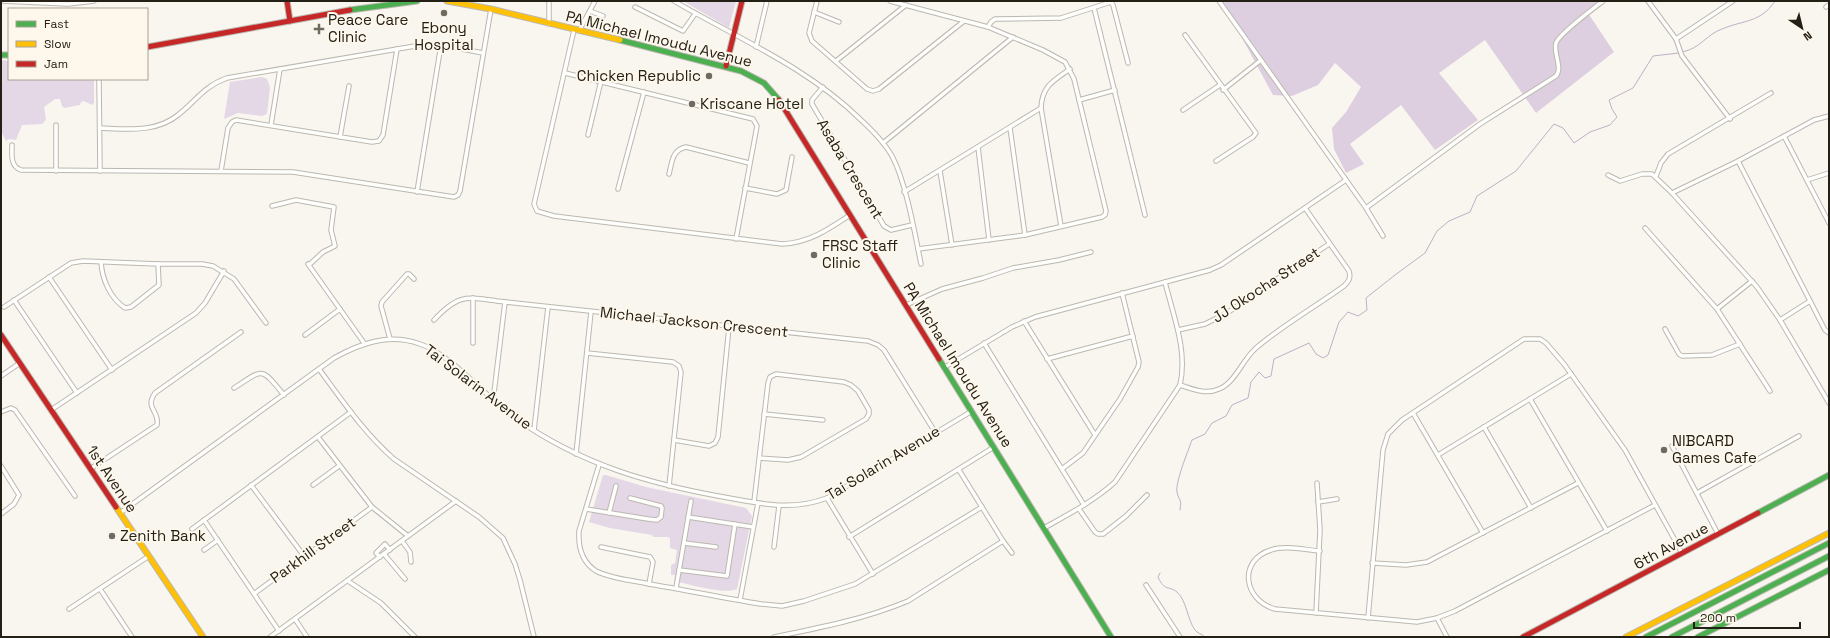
<svg xmlns="http://www.w3.org/2000/svg" width="1830" height="638" font-family="'Space Grotesk',sans-serif">
	<style>
		.green { fill: #e4d7e6 }
		.forest { fill: #ddcfe0 }
		.lines { fill: none; stroke-linecap: round; stroke-linejoin: round }
		.stream { stroke: #c0afc5; stroke-width: 1 }
		.street-casing { stroke: #bcb8b0; stroke-width: 5.5 }
		.fast-casing { stroke: #bcb8b0; stroke-width: 7 }
		.slow-casing { stroke: #bcb8b0; stroke-width: 7 }
		.jam-casing { stroke: #bcb8b0; stroke-width: 7 }
		.street { stroke: #fefefd; stroke-width: 3.5 }
		.fast { stroke: #4caf50; stroke-width: 5 }
		.slow { stroke: #ffc107; stroke-width: 5 }
		.jam { stroke: #c62828; stroke-width: 5 }
		.poi-dot { fill: #6f6b62; stroke: #fdf7ec; stroke-width: 1.5 }
		.labels { text-anchor: middle; stroke-width: 4; stroke-linejoin: round; paint-order: stroke }
		.poi-label { font-size: 15px; fill: #252015; stroke: #fdf7ec; text-anchor: start }
		.street-label { font-size: 15px; fill: #252015; stroke: #fdf7ec }
	</style>
	<rect width="100%" height="100%" fill="#f9f6f0"/>
	<g class="green">
		<path d="M683,1H736L729,28Z"/>
		<path d="M1,60L9,61V79H94V103L92,105L84,101L81,102L80,105L64,108L62,106L60,99H55L44,107L46,120L42,124L22,125L16,140L9,139L6,141L1,131Z"/>
		<path d="M262,77L267,79L270,87L267,114L262,116L238,113L224,119L230,82Z"/>
		<path d="M603,475H606L646,487L746,508L752,516L737,589C724,595 689,584 674,581L675,575H671V565L675,563L677,550L670,548V539L668,537H653L652,535L610,528L589,522Z"/>
	</g>
	<path class="forest" d="M1222,1H1603L1588,13L1614,52L1536,113L1485,40L1439,73L1478,120L1435,150L1401,105L1350,144L1364,164L1346,173L1334,149L1332,128L1346,112L1361,87L1335,63L1318,85L1292,96L1273,95Z"/>
	<g class="lines">
		<g class="stream">
			<path d="M1682,52C1700,49 1707,34 1722,29C1743,20 1761,23 1775,1"/>
			<path d="M1180,510C1182,497 1179,502 1177,492C1175,483 1188,451 1192,440L1205,434L1212,423L1226,416L1232,405L1248,398L1251,382L1259,372L1265,378L1271,376L1274,359L1309,343L1316,354L1323,358L1328,355L1339,322L1348,312L1358,316L1367,310L1366,298L1395,275L1425,253L1437,231L1449,221L1470,212L1477,196L1516,171L1554,124L1563,128L1574,143L1590,132L1610,125L1617,117L1612,109L1609,100L1633,88L1653,56L1679,53"/>
			<path d="M1160,573L1158,577C1165,592 1168,585 1177,592C1187,601 1187,619 1195,630C1197,633 1202,634 1205,637"/>
		</g>
		<g class="street-casing">
			<g id="street">
				<path d="M2,1L68,4L94,1"/>
				<path d="M549,1V24"/>
				<path d="M674,1C737,38 807,67 860,119C872,130 884,142 892,156C906,182 915,234 921,264"/>
				<path d="M817,1L809,33L812,41L867,89L873,91L879,89L964,21"/>
				<path d="M890,1L988,27L1043,50L1065,62L1074,79L1106,211L1105,215L1102,217L1025,235L918,249"/>
				<path d="M1219,1L1366,208L1480,124L1556,76C1563,68 1553,53 1556,43C1559,34 1594,8 1603,1"/>
				<path d="M1648,1L1676,39"/>
				<path d="M635,7L683,31L695,14"/>
				<path d="M1826,7L1829,5"/>
				<path d="M1094,8L1145,215"/>
				<path d="M590,11L603,16"/>
				<path d="M814,12L839,22"/>
				<path d="M988,27L991,22L995,19L1061,18L1111,2L1113,5L1128,63"/>
				<path d="M574,30L534,204L537,211L554,216L782,244C809,243 829,229 850,215"/>
				<path d="M579,31L595,1"/>
				<path d="M1185,35L1256,133L1253,137L1216,161"/>
				<path d="M756,47L767,1"/>
				<path d="M836,61L906,5"/>
				<path d="M565,73L753,119L757,126L736,239"/>
				<path d="M99,79L100,171"/>
				<path d="M823,87L812,100V104L884,226L891,230L912,225"/>
				<path d="M1223,90L1261,60"/>
				<path d="M1079,100L1115,90"/>
				<path d="M1041,108L1061,226"/>
				<path d="M1183,110L1220,85"/>
				<path d="M1730,119L1682,56L1676,39L1733,1"/>
				<path d="M56,125V171"/>
				<path d="M271,125L280,69"/>
				<path d="M100,128C126,129 156,133 178,115C196,101 204,86 227,78L421,45H441L483,53"/>
				<path d="M1010,128L1025,235"/>
				<path d="M588,135L601,81"/>
				<path d="M1784,136L1829,223"/>
				<path d="M340,137L349,86"/>
				<path d="M883,143L1013,37"/>
				<path d="M12,145C12,155 10,166 21,170L293,172L454,197L458,195L460,191L491,9"/>
				<path d="M978,147L989,240"/>
				<path d="M1738,161L1825,330L1829,333"/>
				<path d="M221,171L228,128L232,122L236,120L372,142L379,141L383,135L397,49"/>
				<path d="M940,171L952,245"/>
				<path d="M669,174C672,162 672,150 686,147L749,163"/>
				<path d="M1608,175L1620,181L1642,174H1652L1672,193L1757,287L1780,320L1829,403"/>
				<path d="M1656,176L1661,163L1668,154L1771,93"/>
				<path d="M1807,180L1829,173"/>
				<path d="M745,188L777,194L786,190L792,157"/>
				<path d="M618,189L644,92"/>
				<path d="M417,192L441,45"/>
				<path d="M904,192L1041,108C1042,86 1053,81 1070,69"/>
				<path d="M1672,193L1738,161L1814,120L1829,116"/>
				<path d="M272,206L296,200L334,207L331,230L335,246L323,252L309,265"/>
				<path d="M1366,208L1383,236"/>
				<path d="M1645,228L1717,309L1770,391"/>
				<path d="M101,262C102,279 110,298 125,308L131,307L159,285L158,264"/>
				<path d="M308,264L364,343"/>
				<path d="M49,277L112,370"/>
				<path d="M14,300L77,393"/>
				<path d="M906,305L942,289L983,278L1013,268L1059,260L1091,252"/>
				<path d="M4,307L71,263L83,261L158,264H202L213,266L234,279L266,323"/>
				<path d="M1717,309L1752,281"/>
				<path d="M434,320C461,291 468,298 505,302"/>
				<path d="M1780,320L1810,301"/>
				<path d="M1024,321L1095,435"/>
				<path d="M1665,329L1679,354L1682,356L1712,355L1740,344"/>
				<path d="M1178,330L1205,324L1227,313L1329,244"/>
				<path d="M305,335L340,309"/>
				<path d="M390,339L381,306L382,302L407,274H409L414,279"/>
				<path d="M473,343V298"/>
				<path d="M984,343L1084,505"/>
				<path d="M587,353L673,362L679,366L681,372L669,486"/>
				<path d="M1047,359L1133,336"/>
				<path d="M945,367L1012,327L1035,317L1210,270L1221,265L1346,180"/>
				<path d="M319,369C342,400 364,433 394,459L479,517L503,538L515,564L520,580L534,637"/>
				<path d="M1,376L20,363"/>
				<path d="M1180,385C1193,389 1206,395 1219,389C1236,382 1242,360 1256,348C1283,325 1315,307 1344,286C1349,281 1351,278 1349,271L1305,208"/>
				<path d="M234,388C264,369 260,366 284,395"/>
				<path d="M1530,399L1607,531"/>
				<path d="M493,401L505,302L868,341L878,345L884,350L935,432"/>
				<path d="M51,410L196,313L205,303L224,271"/>
				<path d="M1,412L11,408L15,410L75,496"/>
				<path d="M1413,413L1483,533"/>
				<path d="M764,414L823,420"/>
				<path d="M1484,427L1531,508"/>
				<path d="M534,430L548,307"/>
				<path d="M318,437L372,507L408,536"/>
				<path d="M674,440L709,446L715,443L718,437L729,327"/>
				<path d="M1672,446L1718,534"/>
				<path d="M576,454L591,312"/>
				<path d="M1438,455L1571,374"/>
				<path d="M599,465L579,531C578,547 582,562 596,571C611,579 632,580 649,584C686,590 723,598 761,604L782,606L804,601L855,584L982,507"/>
				<path d="M1,466L19,495L14,504L1,514"/>
				<path d="M90,469L157,425C160,410 144,409 155,393L241,332"/>
				<path d="M1062,469L1083,453L1120,399L1138,367L1139,362L1122,293"/>
				<path d="M251,485L304,556"/>
				<path d="M313,485L339,466"/>
				<path d="M1697,493L1799,436"/>
				<path d="M827,498L873,574"/>
				<path d="M754,502L768,383L770,377L776,374L844,382L851,385L858,391L869,410V414L866,419L801,457L788,460L760,458"/>
				<path d="M1318,502L1337,499"/>
				<path d="M586,509L648,519L657,520L661,517L662,508L661,506L630,498"/>
				<path d="M1079,509L1095,532L1098,534H1103L1126,516L1147,495"/>
				<path d="M120,513L334,358C361,343 389,333 420,344C451,354 487,398 515,418C582,465 649,484 729,498C764,504 792,511 827,498L972,411"/>
				<path d="M609,513L616,486"/>
				<path d="M688,517L753,527"/>
				<path d="M204,520L279,631"/>
				<path d="M1044,528C1069,514 1094,501 1115,482L1180,385C1188,351 1173,315 1165,282"/>
				<path d="M192,529L351,412"/>
				<path d="M849,537L994,447"/>
				<path d="M402,541L410,552L411,562"/>
				<path d="M1003,541L1012,553"/>
				<path d="M684,543L716,547"/>
				<path d="M601,547L650,557L653,562L649,584"/>
				<path d="M774,547L779,506"/>
				<path d="M204,550L218,540"/>
				<path d="M1320,551C1305,550 1285,545 1271,550C1238,560 1243,600 1275,609L1417,622L1437,618L1455,611L1655,505"/>
				<path d="M384,554L405,579"/>
				<path d="M380,557L376,553L385,544L390,550"/>
				<path d="M1372,563L1406,565L1427,562L1578,483"/>
				<path d="M679,570L727,576L735,524"/>
				<path d="M348,581L381,603L415,637"/>
				<path d="M1146,585L1180,637"/>
				<path d="M676,588L691,501"/>
				<path d="M100,589L132,637"/>
				<path d="M255,593L372,507"/>
				<path d="M740,600L758,503"/>
				<path d="M69,609L149,556"/>
				<path d="M1316,613L1320,530L1317,483"/>
				<path d="M1368,618L1383,450L1388,434L1402,420L1524,339H1540L1546,343L1564,364L1625,450L1682,553"/>
				<path d="M1437,618L1447,637"/>
				<path d="M295,619L307,637"/>
				<path d="M270,637L456,501"/>
				<path d="M774,637C819,628 865,619 908,601L1003,541L959,470"/>
			</g>
		</g>
		<g class="fast-casing">
			<g id="fast">
				<path d="M350,10L417,1"/>
				<path d="M620,40L741,71L764,83L779,100"/>
				<path d="M1,55H9"/>
				<path d="M939,359L1111,637"/>
				<path d="M1758,513L1829,475"/>
				<path d="M1646,637L1829,543"/>
				<path d="M1672,637L1829,556"/>
				<path d="M1698,637L1829,570"/>
			</g>
		</g>
		<g class="slow-casing">
			<g id="slow">
				<path d="M447,1L491,9L620,40"/>
				<path d="M116,507L203,637"/>
				<path d="M1626,637L1829,533"/>
			</g>
		</g>
		<g class="jam-casing">
			<g id="jam">
				<path d="M287,1L290,21"/>
				<path d="M147,47L350,10"/>
				<path d="M726,66L742,1"/>
				<path d="M779,100L939,359"/>
				<path d="M1,335L116,507"/>
				<path d="M1523,637L1758,513"/>
			</g>
		</g>
		<use href="#street" class="street"/>
		<use href="#fast" class="fast"/>
		<use href="#slow" class="slow"/>
		<use href="#jam" class="jam"/>
	</g>
	<g class="poi-dot">
		<circle cx="444" cy="13" r="4"/>
		<path d="M317 23h4v4h4v4h-4v4h-4v-4h-4v-4h4z"/>
		<circle cx="709" cy="76" r="4"/>
		<circle cx="692" cy="104" r="4"/>
		<circle cx="814" cy="255" r="4"/>
		<circle cx="1664" cy="450" r="4"/>
		<circle cx="112" cy="536" r="4"/>
	</g>
	<g class="labels">
		<g class="poi-label">
			<text x="328" y="25">Peace Care<tspan x="328" dy="17">Clinic</tspan></text>
			<text x="444" y="33" text-anchor="middle">Ebony<tspan x="444" dy="17">Hospital</tspan></text>
			<text x="701" y="81" text-anchor="end">Chicken Republic</text>
			<text x="700" y="109">Kriscane Hotel</text>
			<text x="822" y="251">FRSC Staff<tspan x="822" dy="17">Clinic</tspan></text>
			<text x="1672" y="446">NIBCARD<tspan x="1672" dy="17">Games Cafe</tspan></text>
			<text x="120" y="541">Zenith Bank</text>
		</g>
		<g class="street-label">
			<text transform="translate(659 39) rotate(14)" y="5">PA Michael Imoudu Avenue</text>
			<text transform="translate(850 169) rotate(59)" y="5">Asaba Crescent</text>
			<text transform="translate(1266 285) rotate(-33)" y="5">JJ Okocha Street</text>
			<text transform="translate(694 322) rotate(6)" y="5">Michael Jackson Crescent</text>
			<text transform="translate(958 365) rotate(58)" y="5">PA Michael Imoudu Avenue</text>
			<text transform="translate(478 387) rotate(37)" y="5">Tai Solarin Avenue</text>
			<text transform="translate(883 463) rotate(-31)" y="5">Tai Solarin Avenue</text>
			<text transform="translate(112 479) rotate(56)" y="5">1st Avenue</text>
			<text transform="translate(1671 546) rotate(-28)" y="5">6th Avenue</text>
			<text transform="translate(313 550) rotate(-36)" y="5">Parkhill Street</text>
		</g>
	</g>
	<rect width="1830" height="638" fill="none" stroke="#252015" stroke-width="4"/>
	<rect x="8" y="8" width="140" height="72" fill="#fdf7ec" stroke="#a7a196"/>
	<rect x="16" y="21" width="20" height="6" fill="#4caf50" stroke="#a7a196"/>
	<text x="44" y="28" font-size="12" fill="#252015">Fast</text>
	<rect x="16" y="41" width="20" height="6" fill="#ffc107" stroke="#a7a196"/>
	<text x="44" y="48" font-size="12" fill="#252015">Slow</text>
	<rect x="16" y="61" width="20" height="6" fill="#c62828" stroke="#a7a196"/>
	<text x="44" y="68" font-size="12" fill="#252015">Jam</text>
	<g transform="translate(1802 28) rotate(145)" stroke="#fdf7ec" stroke-width="3" paint-order="stroke">
	<path d="M0-3L7 15L0 10L-7 15Z" fill="#252015"/>
	<text y="-6" font-size="11" font-weight="bold" text-anchor="middle" fill="#252015">N</text>
	</g>
	<path d="M1694 622v6h106v-6" fill="none" stroke="#252015" stroke-width="2"/>
	<text x="1700" y="622" font-size="12" fill="#252015" stroke="#fdf7ec" stroke-width="3" paint-order="stroke">200 m</text>
</svg>
